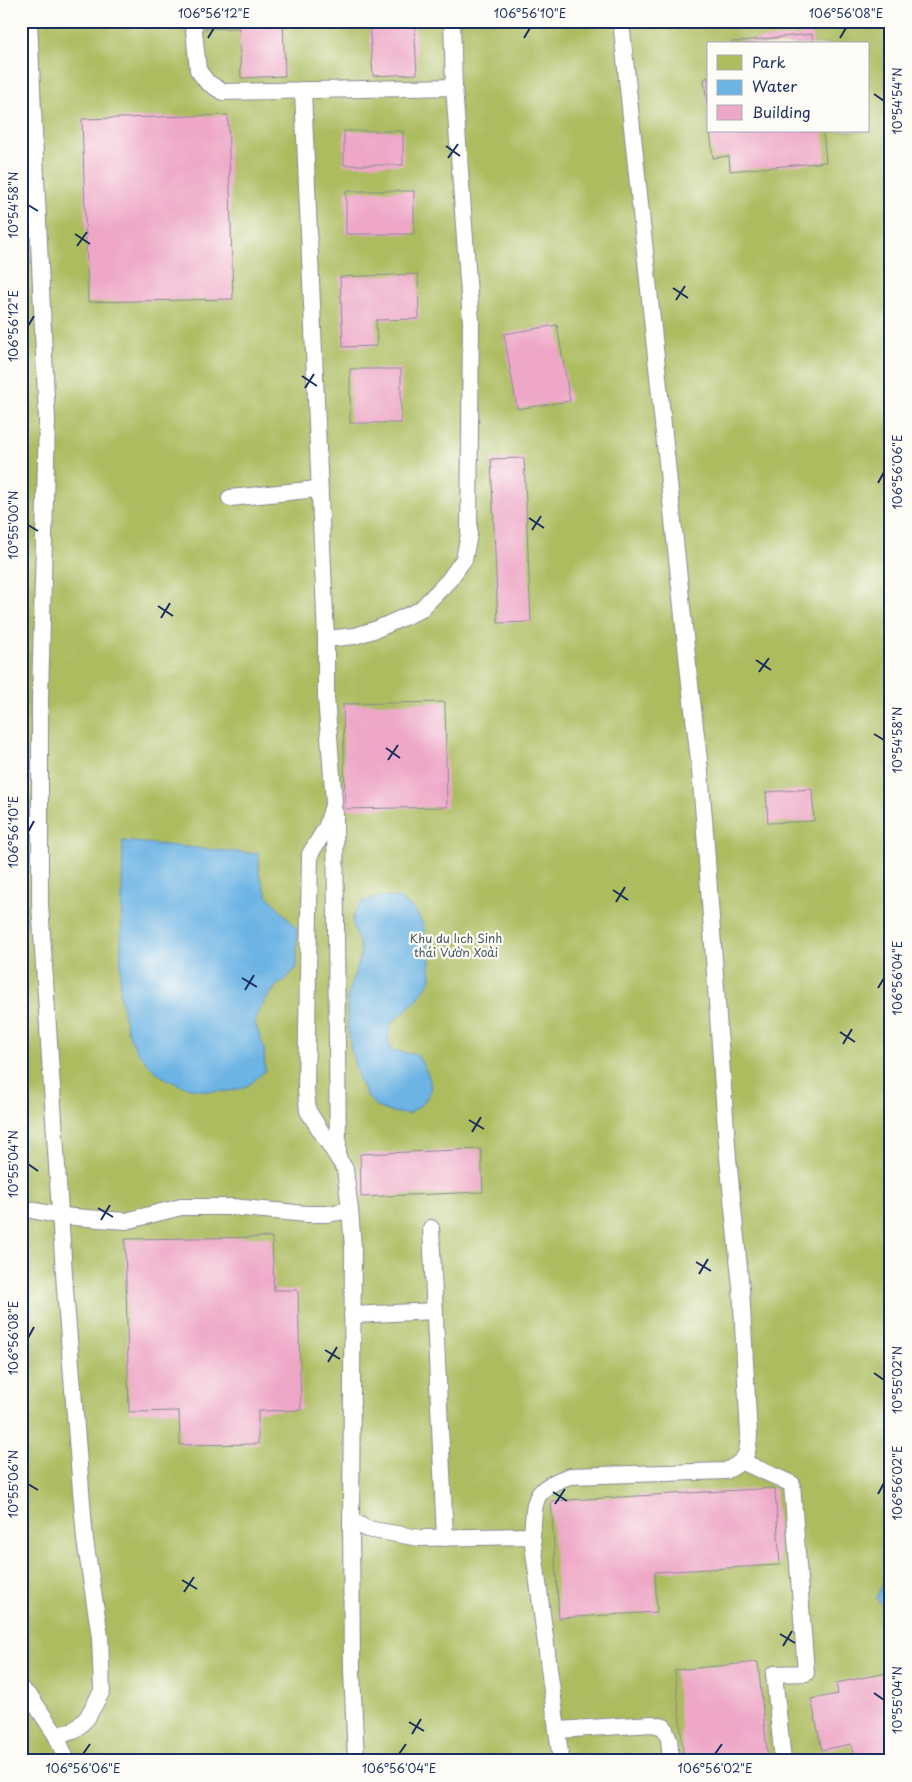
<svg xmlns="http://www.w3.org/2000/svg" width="912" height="1782" font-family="'Playpen Sans',sans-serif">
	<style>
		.green { fill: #acbc5e; stroke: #64765e; fill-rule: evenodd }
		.water { fill: #6cb4e4; stroke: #4472a1 }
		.building { fill: #eea7c7 }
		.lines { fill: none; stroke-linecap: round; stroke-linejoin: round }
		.service-casing { stroke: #888994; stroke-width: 18 }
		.service { stroke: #fff; stroke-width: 16 }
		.ticks { fill: none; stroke: #1b2f5e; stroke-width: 2 }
		.labels { text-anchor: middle; stroke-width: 4.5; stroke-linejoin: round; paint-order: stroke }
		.park-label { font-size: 12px; fill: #46595e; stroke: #fdfcf7 }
		.neatline { fill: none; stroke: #1b2f5e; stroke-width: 2 }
		.ticks-label { font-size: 12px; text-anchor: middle; fill: #1b2f5e }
	</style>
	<rect width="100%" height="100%" fill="#fdfcf7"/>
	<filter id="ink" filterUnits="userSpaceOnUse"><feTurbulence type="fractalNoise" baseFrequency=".02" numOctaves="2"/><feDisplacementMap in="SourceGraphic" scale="10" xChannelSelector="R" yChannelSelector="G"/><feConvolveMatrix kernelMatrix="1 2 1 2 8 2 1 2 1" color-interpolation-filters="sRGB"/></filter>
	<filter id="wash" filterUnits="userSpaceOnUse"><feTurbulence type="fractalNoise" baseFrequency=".0096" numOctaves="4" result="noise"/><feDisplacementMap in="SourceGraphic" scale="20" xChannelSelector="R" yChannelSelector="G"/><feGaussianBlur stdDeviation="1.12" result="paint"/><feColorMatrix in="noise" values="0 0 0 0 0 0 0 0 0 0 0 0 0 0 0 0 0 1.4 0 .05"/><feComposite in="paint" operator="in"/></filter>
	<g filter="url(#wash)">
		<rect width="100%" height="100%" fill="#f5e3ca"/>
		<path class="green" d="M21,21H891V1761H21ZM708,44H868V131H708Z"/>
		<g class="water">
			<path d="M123,841L259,854V873L267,895L297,929V967L284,981L277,985L258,1011L255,1023L264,1048L265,1071C260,1075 255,1080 250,1084C228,1098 184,1091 162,1076C153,1070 142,1058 136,1049C126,1033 123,1012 120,994Z"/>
			<path d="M382,896L398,898L414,909L423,924L429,951L431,979L417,1000L390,1024L388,1041L392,1050L417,1055C435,1083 438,1095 408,1114C396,1113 383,1112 373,1103C354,1086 344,1022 348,997C350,982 358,968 361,953C360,941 351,929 353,917C354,912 359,906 362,902Z"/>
			<path d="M891,1568V1613L876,1598Z"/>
		</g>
		<g id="blocks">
			<g class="building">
				<path d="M205,21H283L285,76L241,78L239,28L205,29Z"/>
				<path d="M369,21H414L417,74L373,76Z"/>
				<path d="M812,34L813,44H732V42Z"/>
				<path d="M708,77V103L707,104L704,79Z"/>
				<path d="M228,115L233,299L88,302L82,119Z"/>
				<rect x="344" y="131" width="59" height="34"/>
				<path d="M710,131H823L826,162L730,171L729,156L713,158Z"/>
				<rect x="346" y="191" width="68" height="43"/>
				<path d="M418,274L419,319L376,320L377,346L343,347L340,277Z"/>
				<path d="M557,325L570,401L517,409L504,334Z"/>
				<rect x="350" y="369" width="51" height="54"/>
				<path d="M524,458L531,622L498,623L491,459Z"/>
				<path d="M445,702L447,807L345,809L343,704Z"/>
				<path d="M812,789L814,821L768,823L766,792Z"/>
				<path d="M481,1149L483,1192L361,1197L360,1154Z"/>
				<path d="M272,1237L274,1290H298L301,1410L258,1411V1444L180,1445L179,1411L129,1412L125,1239Z"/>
				<path d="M775,1488L780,1565L655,1572L657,1612L559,1618L551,1501Z"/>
				<path d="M758,1662L768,1761H684L675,1670Z"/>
				<path d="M891,1672V1751L854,1758L851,1744L822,1750L811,1699L838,1694L836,1683Z"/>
			</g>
		</g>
	</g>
	<g filter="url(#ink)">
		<use href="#blocks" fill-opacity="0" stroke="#888994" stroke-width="1"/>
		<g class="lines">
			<g class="service-casing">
				<g id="service">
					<path d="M193,21L198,70L207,82L223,92L454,87L471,322L469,535L464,559L449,580L420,610L377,629L355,636L326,639V697L334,802L326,828L310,854L306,1091L308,1111L345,1169L350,1210"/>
					<path d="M452,21L454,87"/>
					<path d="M303,90L326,639"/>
					<path d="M230,498L318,489"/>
					<path d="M335,813L338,1156"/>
					<path d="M21,1208L61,1216L126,1221L181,1207H232L307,1214H329L350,1210L353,1247L351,1520L367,1529L420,1538L532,1536"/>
					<path d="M431,1228L445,1538"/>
					<path d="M352,1315L435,1311"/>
					<path d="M743,1462L792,1484L806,1673L774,1674L783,1761"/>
					<path d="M351,1520L352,1671L356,1761"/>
					<path d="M21,1689L32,1699L56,1735L74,1731L87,1718L102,1691L100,1636L85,1540L65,1289L40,904V699L47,420L29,21"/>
					<path d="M558,1730L652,1724L664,1727L669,1739L671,1761"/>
					<path d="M56,1735L67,1761"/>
					<path d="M561,1761L532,1536C535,1500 531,1489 570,1476L726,1471C746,1460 747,1458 749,1436L741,1288L728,1158L704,818L699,760L690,684L621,21"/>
				</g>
			</g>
			<use href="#service" class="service"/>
		</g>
	</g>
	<path class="ticks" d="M208,38L214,28M524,38L530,28M840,38L846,28M874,94L884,101M446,146L460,156M448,158L458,144M28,205L38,211M75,234L90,244M77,246L87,232M673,288L688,298M676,300L685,286M28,326L34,316M302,376L317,386M305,388L314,374M878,483L884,472M529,518L544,528M28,525L38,531M532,530L541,516M158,606L173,616M161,618L170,603M756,660L771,670M759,672L769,658M874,734L884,740M386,748L400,758M388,760L398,745M28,832L34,821M613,890L628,900M616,902L625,887M242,978L257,987M878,988L884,978M245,990L254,975M840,1032L855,1042M843,1044L852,1029M469,1120L484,1129M472,1132L481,1117M28,1164L38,1171M98,1208L113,1217M101,1220L110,1205M696,1262L711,1271M699,1274L708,1259M28,1338L34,1327M325,1350L340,1359M328,1362L337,1347M874,1373L884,1380M28,1484L38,1490M553,1492L567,1501M878,1494L884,1483M555,1504L565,1489M182,1580L197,1589M184,1592L194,1577M780,1634L795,1643M783,1646L792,1631M874,1693L884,1700M409,1722L424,1731M412,1734L421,1719M83,1754L90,1744M399,1754L406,1744M715,1754L722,1744"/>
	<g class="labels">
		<g class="park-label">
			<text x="456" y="943">Khu du lịch Sinh<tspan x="456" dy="14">thái Vườn Xoài</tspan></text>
		</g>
	</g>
	<rect width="912" height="1782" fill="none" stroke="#fdfcf7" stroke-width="55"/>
	<rect x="707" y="42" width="162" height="90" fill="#fdfcf7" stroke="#a3aaba"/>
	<rect x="717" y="55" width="25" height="15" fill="#acbc5e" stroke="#a3aaba"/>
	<text x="752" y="68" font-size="15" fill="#1b2f5e">Park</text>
	<rect x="717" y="80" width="25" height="15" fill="#6cb4e4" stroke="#a3aaba"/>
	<text x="752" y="92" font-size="15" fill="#1b2f5e">Water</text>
	<rect x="717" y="105" width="25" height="15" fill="#eea7c7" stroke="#a3aaba"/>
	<text x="752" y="118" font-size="15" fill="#1b2f5e">Building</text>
	<rect x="28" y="28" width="856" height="1726" class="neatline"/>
	<g class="ticks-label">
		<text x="214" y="18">106°56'12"E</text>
		<text x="530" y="18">106°56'10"E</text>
		<text x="846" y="18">106°56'08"E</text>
		<text transform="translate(898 101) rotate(-90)" y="4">10°54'54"N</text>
		<text transform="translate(14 205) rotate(-90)" y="4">10°54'58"N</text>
		<text transform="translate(14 326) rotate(-90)" y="4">106°56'12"E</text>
		<text transform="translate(898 472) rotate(-90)" y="4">106°56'06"E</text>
		<text transform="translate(14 525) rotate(-90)" y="4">10°55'00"N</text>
		<text transform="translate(898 740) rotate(-90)" y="4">10°54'58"N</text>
		<text transform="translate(14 832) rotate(-90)" y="4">106°56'10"E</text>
		<text transform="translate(898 978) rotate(-90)" y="4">106°56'04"E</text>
		<text transform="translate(14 1164) rotate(-90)" y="4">10°55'04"N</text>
		<text transform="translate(14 1338) rotate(-90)" y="4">106°56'08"E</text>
		<text transform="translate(898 1380) rotate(-90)" y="4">10°55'02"N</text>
		<text transform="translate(898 1483) rotate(-90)" y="4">106°56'02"E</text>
		<text transform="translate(14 1484) rotate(-90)" y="4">10°55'06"N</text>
		<text transform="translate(898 1700) rotate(-90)" y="4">10°55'04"N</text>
		<text x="83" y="1773">106°56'06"E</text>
		<text x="399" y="1773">106°56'04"E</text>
		<text x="715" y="1773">106°56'02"E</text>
	</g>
</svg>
